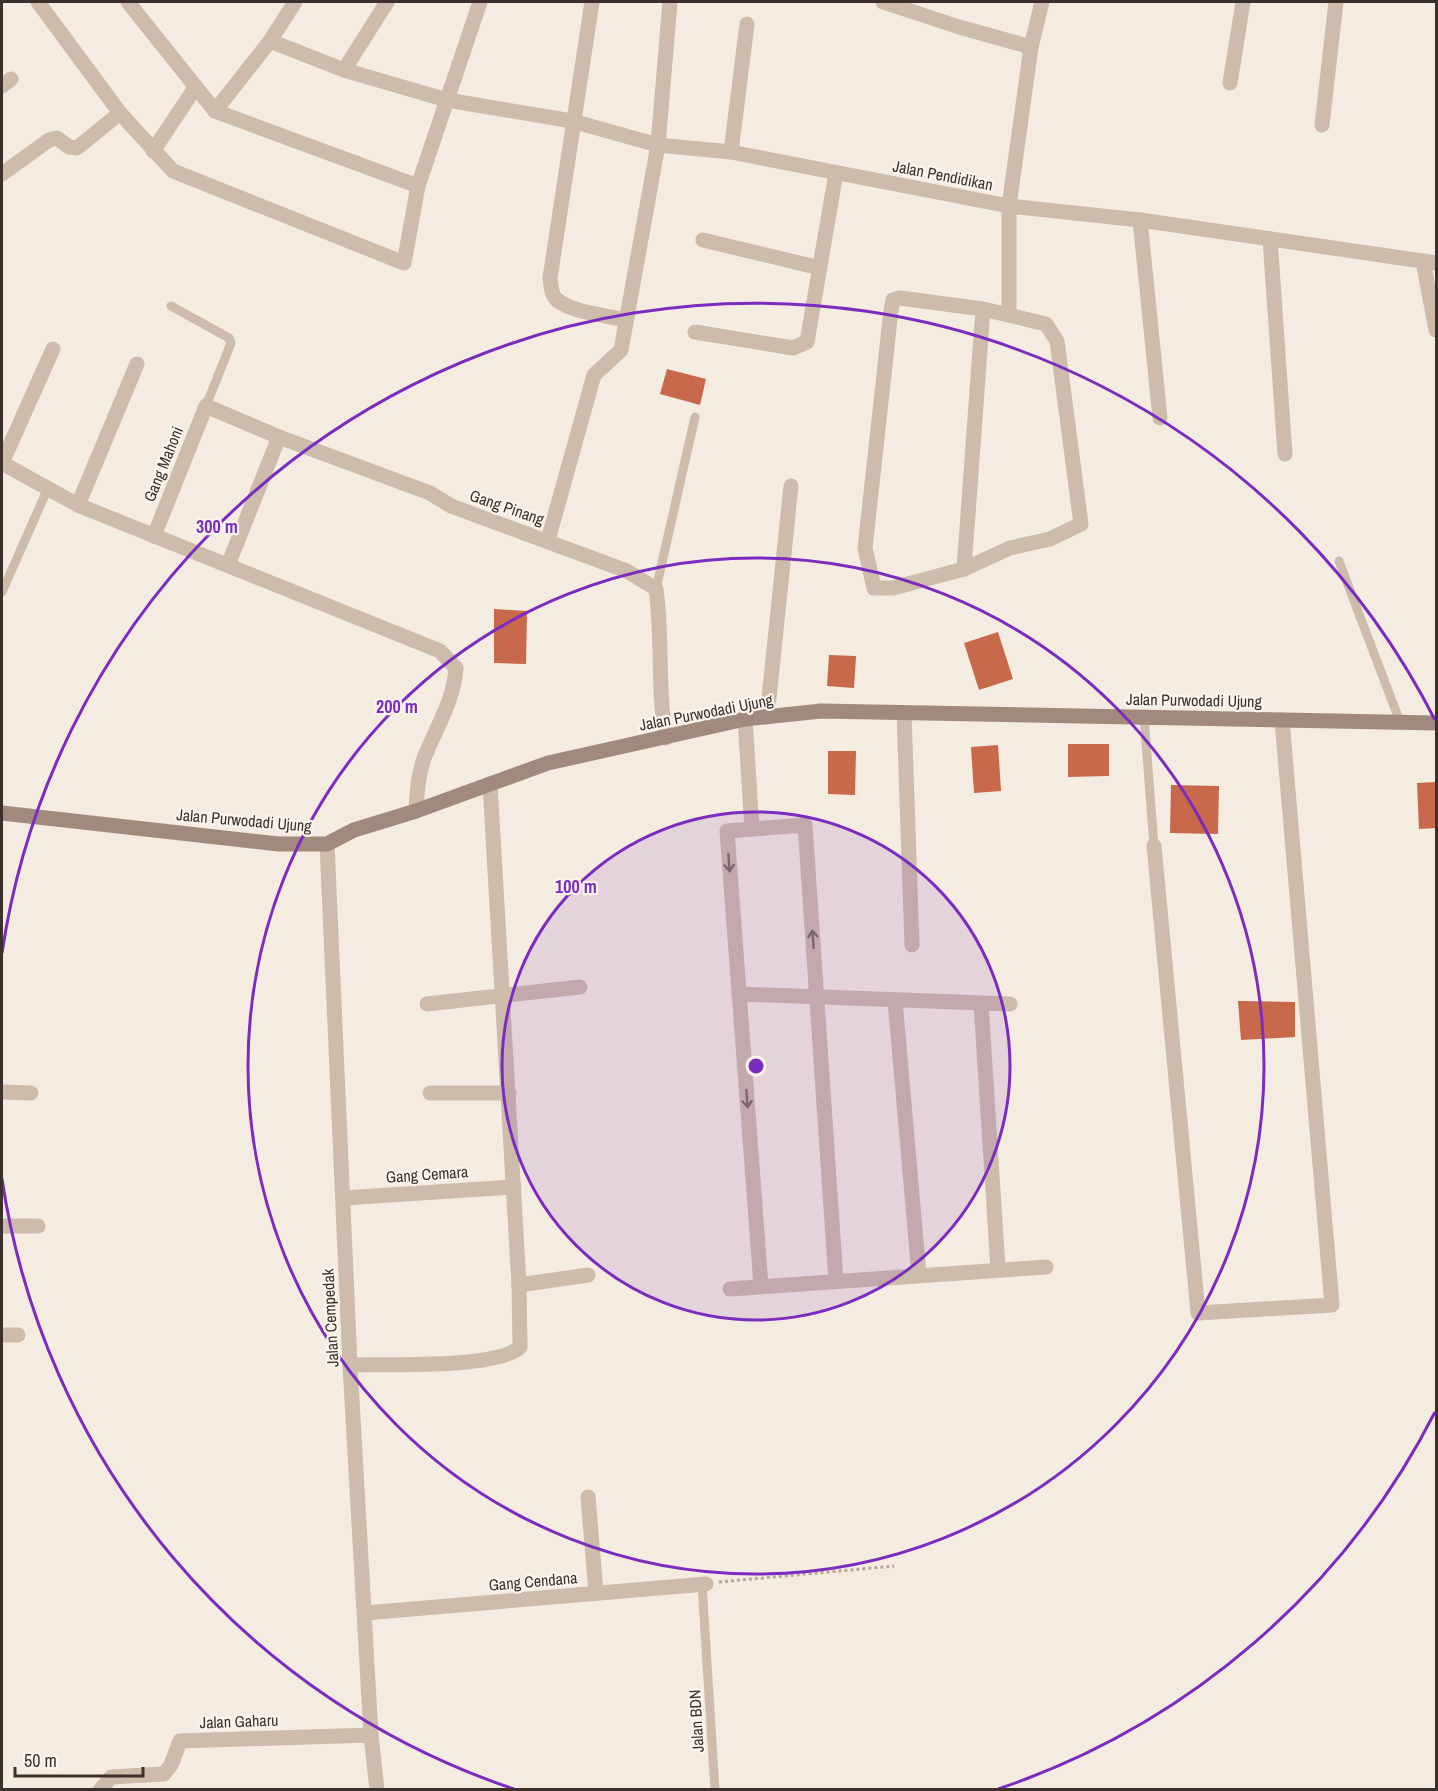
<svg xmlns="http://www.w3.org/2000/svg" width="1438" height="1791" font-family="'Archivo Narrow',sans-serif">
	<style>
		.building { fill: #c8694b }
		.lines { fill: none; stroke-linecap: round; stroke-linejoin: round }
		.path { stroke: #b9a596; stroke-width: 3; stroke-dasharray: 3 3; stroke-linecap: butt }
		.lane { stroke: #cdbbac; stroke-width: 9 }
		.street { stroke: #cdbbac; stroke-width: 15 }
		.secondary { stroke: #a18a7d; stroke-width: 15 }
		.oneway { stroke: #7d6f65 }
		.ring { fill: none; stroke: #7b2cbf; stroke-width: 3 }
		.labels { text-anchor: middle; stroke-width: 4.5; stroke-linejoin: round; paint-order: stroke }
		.street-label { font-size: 16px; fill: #3b302b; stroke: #fbf5ee }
		.centre { fill: #7b2cbf; stroke: #fbf5ee; stroke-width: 3 }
		.ring-label { font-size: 18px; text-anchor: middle; font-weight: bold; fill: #7b2cbf; stroke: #fbf5ee; stroke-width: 4.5; stroke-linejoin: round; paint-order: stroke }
	</style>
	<rect width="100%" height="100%" fill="#f4ebe1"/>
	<g class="building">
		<path d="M667,369L706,379L700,405L660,394Z"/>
		<path d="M494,609L527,611L526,664L494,663Z"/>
		<path d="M998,632L1013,679L979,690L964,643Z"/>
		<path d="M829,655L856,656L854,688L827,686Z"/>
		<path d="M1068,744H1109V776L1068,777Z"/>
		<path d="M998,745L1001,791L974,793L971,747Z"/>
		<path d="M828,751H856L855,795L828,794Z"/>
		<path d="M1437,782V828L1419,829L1417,783Z"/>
		<path d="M1171,785L1219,786L1218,834L1170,833Z"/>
		<path d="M1238,1001L1295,1002V1037L1241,1040Z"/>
	</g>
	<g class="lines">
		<path class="path" d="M719,1582L894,1566"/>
		<g class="lane">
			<path d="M171,306L229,338L231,343L206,406"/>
			<path d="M1339,561L1400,722"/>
			<path d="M656,589L695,417"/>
			<path d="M2,592L48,488"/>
			<path d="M1144,716L1154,846"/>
			<path d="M702,1584L715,1790"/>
		</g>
		<g class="street">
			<path d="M38,2L120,113L173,171L404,263L418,186L480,2"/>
			<path d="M128,2L215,111L418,186"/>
			<path d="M592,2L550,278C551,285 551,295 557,300C574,313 605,315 625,320"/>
			<path d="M883,2L959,27L1031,47"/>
			<path d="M270,41L344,70L447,100L572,121L658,145L731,152L1009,206L1140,220L1436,263"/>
			<path d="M344,70L387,2"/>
			<path d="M1230,83L1243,2"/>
			<path d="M2,86L11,79"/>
			<path d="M215,111L270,41L295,2"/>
			<path d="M1322,125L1336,2"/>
			<path d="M153,151L195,88"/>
			<path d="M731,152L747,24"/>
			<path d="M2,174L49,140L57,138L69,147L77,148L120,113"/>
			<path d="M1140,220L1160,418"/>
			<path d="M1270,239L1285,454"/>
			<path d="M703,240L820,268"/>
			<path d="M1423,261L1436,330"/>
			<path d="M900,298L983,309L1046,324L1057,341L1081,524L1050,539L1010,548L964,569L893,588H874L865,548L891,310L893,300Z"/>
			<path d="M1009,314V206L1031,47L1042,2"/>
			<path d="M695,332L793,348L807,342L836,173"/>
			<path d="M2,463L78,505L440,651L456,668C454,700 437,726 425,756C418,774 417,792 416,811"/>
			<path d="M2,463L53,349"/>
			<path d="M78,505L137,364"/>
			<path d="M154,536L206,406L279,437L430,493L451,506L627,571L656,589C663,639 657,689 666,738"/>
			<path d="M548,540L594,375L621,350L658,145L670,2"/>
			<path d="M228,565L279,437"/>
			<path d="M964,569L983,309"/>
			<path d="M904,713L912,945"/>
			<path d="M767,717L791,486"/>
			<path d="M745,719L752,829"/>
			<path d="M490,784L519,1285L588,1275"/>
			<path d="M327,844L350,1365L371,1735L377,1790"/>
			<path d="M1154,846L1198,1313L1332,1305L1282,720"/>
			<path d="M739,994L1010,1004"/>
			<path d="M895,1000L919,1275"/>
			<path d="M981,1003L998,1269"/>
			<path d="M427,1004L580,987"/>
			<path d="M2,1092L31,1093"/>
			<path d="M430,1093H509"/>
			<path d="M343,1198L514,1187"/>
			<path d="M2,1226H38"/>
			<path d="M761,1286L727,831L805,825L836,1281"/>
			<path d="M730,1289L1046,1267"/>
			<path d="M2,1335H18"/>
			<path d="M350,1365C385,1364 497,1369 520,1347L519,1285"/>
			<path d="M588,1497L596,1593"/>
			<path d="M365,1613L706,1584"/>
			<path d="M100,1790L111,1777L164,1774L171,1765L180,1741L371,1735"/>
		</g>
		<path class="secondary" d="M2,813L279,844H327L354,830L416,811L548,763L745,719L821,711L1436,723"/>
	</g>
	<defs><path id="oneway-shaft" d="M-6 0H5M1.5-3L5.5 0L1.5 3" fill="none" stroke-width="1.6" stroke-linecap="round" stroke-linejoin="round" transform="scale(1.5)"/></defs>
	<g class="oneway">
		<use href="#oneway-shaft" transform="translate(729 863) rotate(86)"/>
		<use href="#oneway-shaft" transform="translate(813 939) rotate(-94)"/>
		<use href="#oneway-shaft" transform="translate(747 1099) rotate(86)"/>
	</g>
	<circle cx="756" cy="1066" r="254" fill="#7b2cbf" fill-opacity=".12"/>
	<g class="ring">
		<circle cx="756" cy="1066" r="254"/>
		<circle cx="756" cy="1066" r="508"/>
		<path d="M1435 1412A762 762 0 0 1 998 1789M514 1789A762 762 0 0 1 2 1179M2 953A762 762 0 0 1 1435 720"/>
	</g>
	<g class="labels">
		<g class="street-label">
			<text transform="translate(943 175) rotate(11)" y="6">Jalan Pendidikan</text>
			<text transform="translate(163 464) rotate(-68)" y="6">Gang Mahoni</text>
			<text transform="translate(507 507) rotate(19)" y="6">Gang Pinang</text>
			<text transform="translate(1194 700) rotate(1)" y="6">Jalan Purwodadi Ujung</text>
			<text transform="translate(706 712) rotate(-11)" y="6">Jalan Purwodadi Ujung</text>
			<text transform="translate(244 820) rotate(5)" y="6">Jalan Purwodadi Ujung</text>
			<text transform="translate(427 1174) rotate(-4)" y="6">Gang Cemara</text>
			<text transform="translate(330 1318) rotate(-93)" y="6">Jalan Cempedak</text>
			<text transform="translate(533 1581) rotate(-5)" y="6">Gang Cendana</text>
			<text transform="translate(239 1721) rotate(-2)" y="6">Jalan Gaharu</text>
			<text transform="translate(696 1721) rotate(-93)" y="6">Jalan BDN</text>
		</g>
	</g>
	<circle cx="756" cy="1066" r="9" class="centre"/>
	<g class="ring-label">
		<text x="217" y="533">300 m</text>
		<text x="397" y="713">200 m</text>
		<text x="576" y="893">100 m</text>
	</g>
	<rect width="1438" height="1791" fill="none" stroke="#3b302b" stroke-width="6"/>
	<path d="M15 1767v9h128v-9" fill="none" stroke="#3b302b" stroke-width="3"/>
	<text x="24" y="1767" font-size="18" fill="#3b302b" stroke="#fbf5ee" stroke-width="4.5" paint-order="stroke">50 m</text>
</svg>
